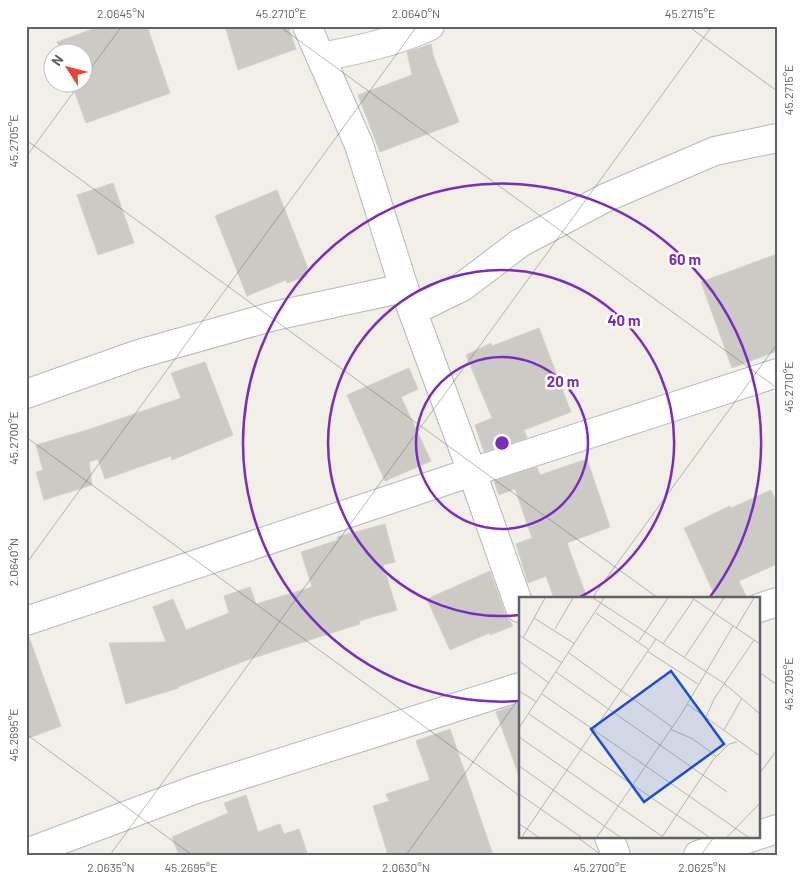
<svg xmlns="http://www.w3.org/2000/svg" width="803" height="881" font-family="Barlow,sans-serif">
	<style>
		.building { fill: #cccac5; stroke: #d6d1c6 }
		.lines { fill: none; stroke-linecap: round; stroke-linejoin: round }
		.minor-casing { stroke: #b5b8bc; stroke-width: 30 }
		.minor { stroke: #fff; stroke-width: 28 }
		.ticks { fill: none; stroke: #5f6368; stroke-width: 1; stroke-opacity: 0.45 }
		.ring { fill: none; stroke: #7b2cbf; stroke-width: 2.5 }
		.inset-road { fill: none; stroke: #b3b3b1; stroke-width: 1 }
		.view { fill: #1d4ed8; fill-opacity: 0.15; stroke: #1d4ed8; stroke-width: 2.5 }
		.inset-edge { fill: none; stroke: #5f6368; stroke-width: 2.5 }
		.centre { fill: #7b2cbf; stroke: #fff; stroke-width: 2.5 }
		.ring-label { font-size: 15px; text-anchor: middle; font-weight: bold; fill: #7b2cbf; stroke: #fff; stroke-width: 5; stroke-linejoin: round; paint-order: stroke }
		.neatline { fill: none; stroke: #5f6368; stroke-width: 2 }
		.ticks-label { font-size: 12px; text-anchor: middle; fill: #5f6368 }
	</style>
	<rect width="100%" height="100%" fill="#f1efe8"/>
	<g class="building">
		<path d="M101,26H147L170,93L86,123L71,82H82V52H61L57,42Z"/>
		<path d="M225,26H288L296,49L238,70Z"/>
		<path d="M431,44L433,55L459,122L380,152L358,95L412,75L407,52Z"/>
		<path d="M113,183L134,243L98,255L77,195Z"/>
		<path d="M277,190L307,266V276L287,283L286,280L247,296L215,216Z"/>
		<path d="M777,254V351L732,368L701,282Z"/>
		<path d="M539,328L571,412L524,430L527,438L484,452L475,425L492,418L466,355L491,343L492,346Z"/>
		<path d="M205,362L233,435L172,460L171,456L105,479L98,459L89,462L92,485L44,500L36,472L43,470L36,445L87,430L181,398L171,373Z"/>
		<path d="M409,368L418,389L401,397L431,461L385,481L347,395Z"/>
		<path d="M587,459L610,527L567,543L587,598H554L546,576L528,583L516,544L532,538L515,489L499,495L494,481L537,467L540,475Z"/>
		<path d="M771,490L777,504V564L739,581L747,598H716L684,528L730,506L731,508Z"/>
		<path d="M385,524L395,562L383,565L397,610L359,621L360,624L247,660L178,687L179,688L126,704L109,643L166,642L153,607L173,599L186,630L229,613L224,596L250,587L256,604L312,587L301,552L338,540L337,537Z"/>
		<path d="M490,571L505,613L513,626L490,635L489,633L450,650L427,599Z"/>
		<path d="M29,637L61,726L26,739V638Z"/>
		<path d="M520,703V772L518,773L496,712Z"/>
		<path d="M450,729L493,855H388L373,806L389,801L386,794L430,780L416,741Z"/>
		<path d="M246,795L258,832L280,824L284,834L299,829L308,855H179L172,837L228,813L224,803Z"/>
	</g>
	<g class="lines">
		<g class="minor-casing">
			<g id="minor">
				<path d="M307,26L359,145L404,288L472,472L520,608"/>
				<path d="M321,57C358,50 396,42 430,26"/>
				<path d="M413,311L462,287L520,243L605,198L715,151L777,138"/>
				<path d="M26,394L139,354L274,316L404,288"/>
				<path d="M759,608L777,602"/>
				<path d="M26,621L472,472L777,373"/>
				<path d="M759,835L777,829"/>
				<path d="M609,837L616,855"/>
				<path d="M26,853L194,790L520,687"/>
				<path d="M698,855L753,837"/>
			</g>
		</g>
		<use href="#minor" class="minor"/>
	</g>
	<path class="ticks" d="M279,26L777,388M688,26L777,91M82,80L122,26M26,140L658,598M26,157L81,82M26,437L520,796M26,564L417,26M592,598L777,344M759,672L777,685M26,734L192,855M759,774L777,750M577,837L601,855M110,855L712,26M406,855L520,697M701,855L714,837"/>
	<g class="ring">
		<circle cx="502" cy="443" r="86"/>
		<path d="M520 615A173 173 0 1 1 578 598"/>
		<path d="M520 701A259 259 0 1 1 710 597"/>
	</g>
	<g transform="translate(519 597)">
		<rect width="241" height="241" fill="#f1efe8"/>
		<path class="inset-road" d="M74,1L137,42M173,1L241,47M77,16L129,52M15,21L56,47M217,31L235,1M36,32L54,1M0,38L43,66M4,41L26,1M120,44L149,1M144,47L175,2M128,54L179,87M50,56L153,130M165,61L205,1M0,64L30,86M37,75L208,195M0,94L18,105M23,97L229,240M168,107L241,159M10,117L190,240M187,120L195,102L235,43M0,131L85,1M151,132L174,142L197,159M205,133L223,101M0,140L144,240M0,169L101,240M0,197L62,240M0,227L8,232L3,240M19,240L8,232L137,42L206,87L241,117M78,240L163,116L214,29M143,240L194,163L210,147L218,145M208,240L241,206"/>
		<path class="view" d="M152,74L205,147L125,205L72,132Z"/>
		<rect width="241" height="241" class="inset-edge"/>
	</g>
	<circle cx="502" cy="443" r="8" class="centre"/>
	<g class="ring-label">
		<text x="685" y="265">60 m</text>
		<text x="624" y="326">40 m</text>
		<text x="563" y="387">20 m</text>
	</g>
	<rect width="803" height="881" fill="none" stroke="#ffffff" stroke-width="55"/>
	<g transform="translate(68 68) rotate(306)"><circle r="24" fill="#ffffff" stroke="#bfc1c3"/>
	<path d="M0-4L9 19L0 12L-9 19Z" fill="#ea4335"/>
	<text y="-8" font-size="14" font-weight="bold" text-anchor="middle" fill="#5f6368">N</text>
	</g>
	<rect x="28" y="28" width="748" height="826" class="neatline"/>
	<g class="ticks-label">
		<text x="121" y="18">2.0645°N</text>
		<text x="281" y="18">45.2710°E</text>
		<text x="416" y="18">2.0640°N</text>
		<text x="690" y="18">45.2715°E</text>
		<text transform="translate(789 90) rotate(-90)" y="4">45.2715°E</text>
		<text transform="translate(14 141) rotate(-90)" y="4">45.2705°E</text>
		<text transform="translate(789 387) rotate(-90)" y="4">45.2710°E</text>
		<text transform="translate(14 438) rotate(-90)" y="4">45.2700°E</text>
		<text transform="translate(14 562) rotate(-90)" y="4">2.0640°N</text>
		<text transform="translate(789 684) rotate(-90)" y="4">45.2705°E</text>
		<text transform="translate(14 735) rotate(-90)" y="4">45.2695°E</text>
		<text x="111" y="872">2.0635°N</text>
		<text x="191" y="872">45.2695°E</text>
		<text x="406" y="872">2.0630°N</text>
		<text x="600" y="872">45.2700°E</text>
		<text x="702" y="872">2.0625°N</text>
	</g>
</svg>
